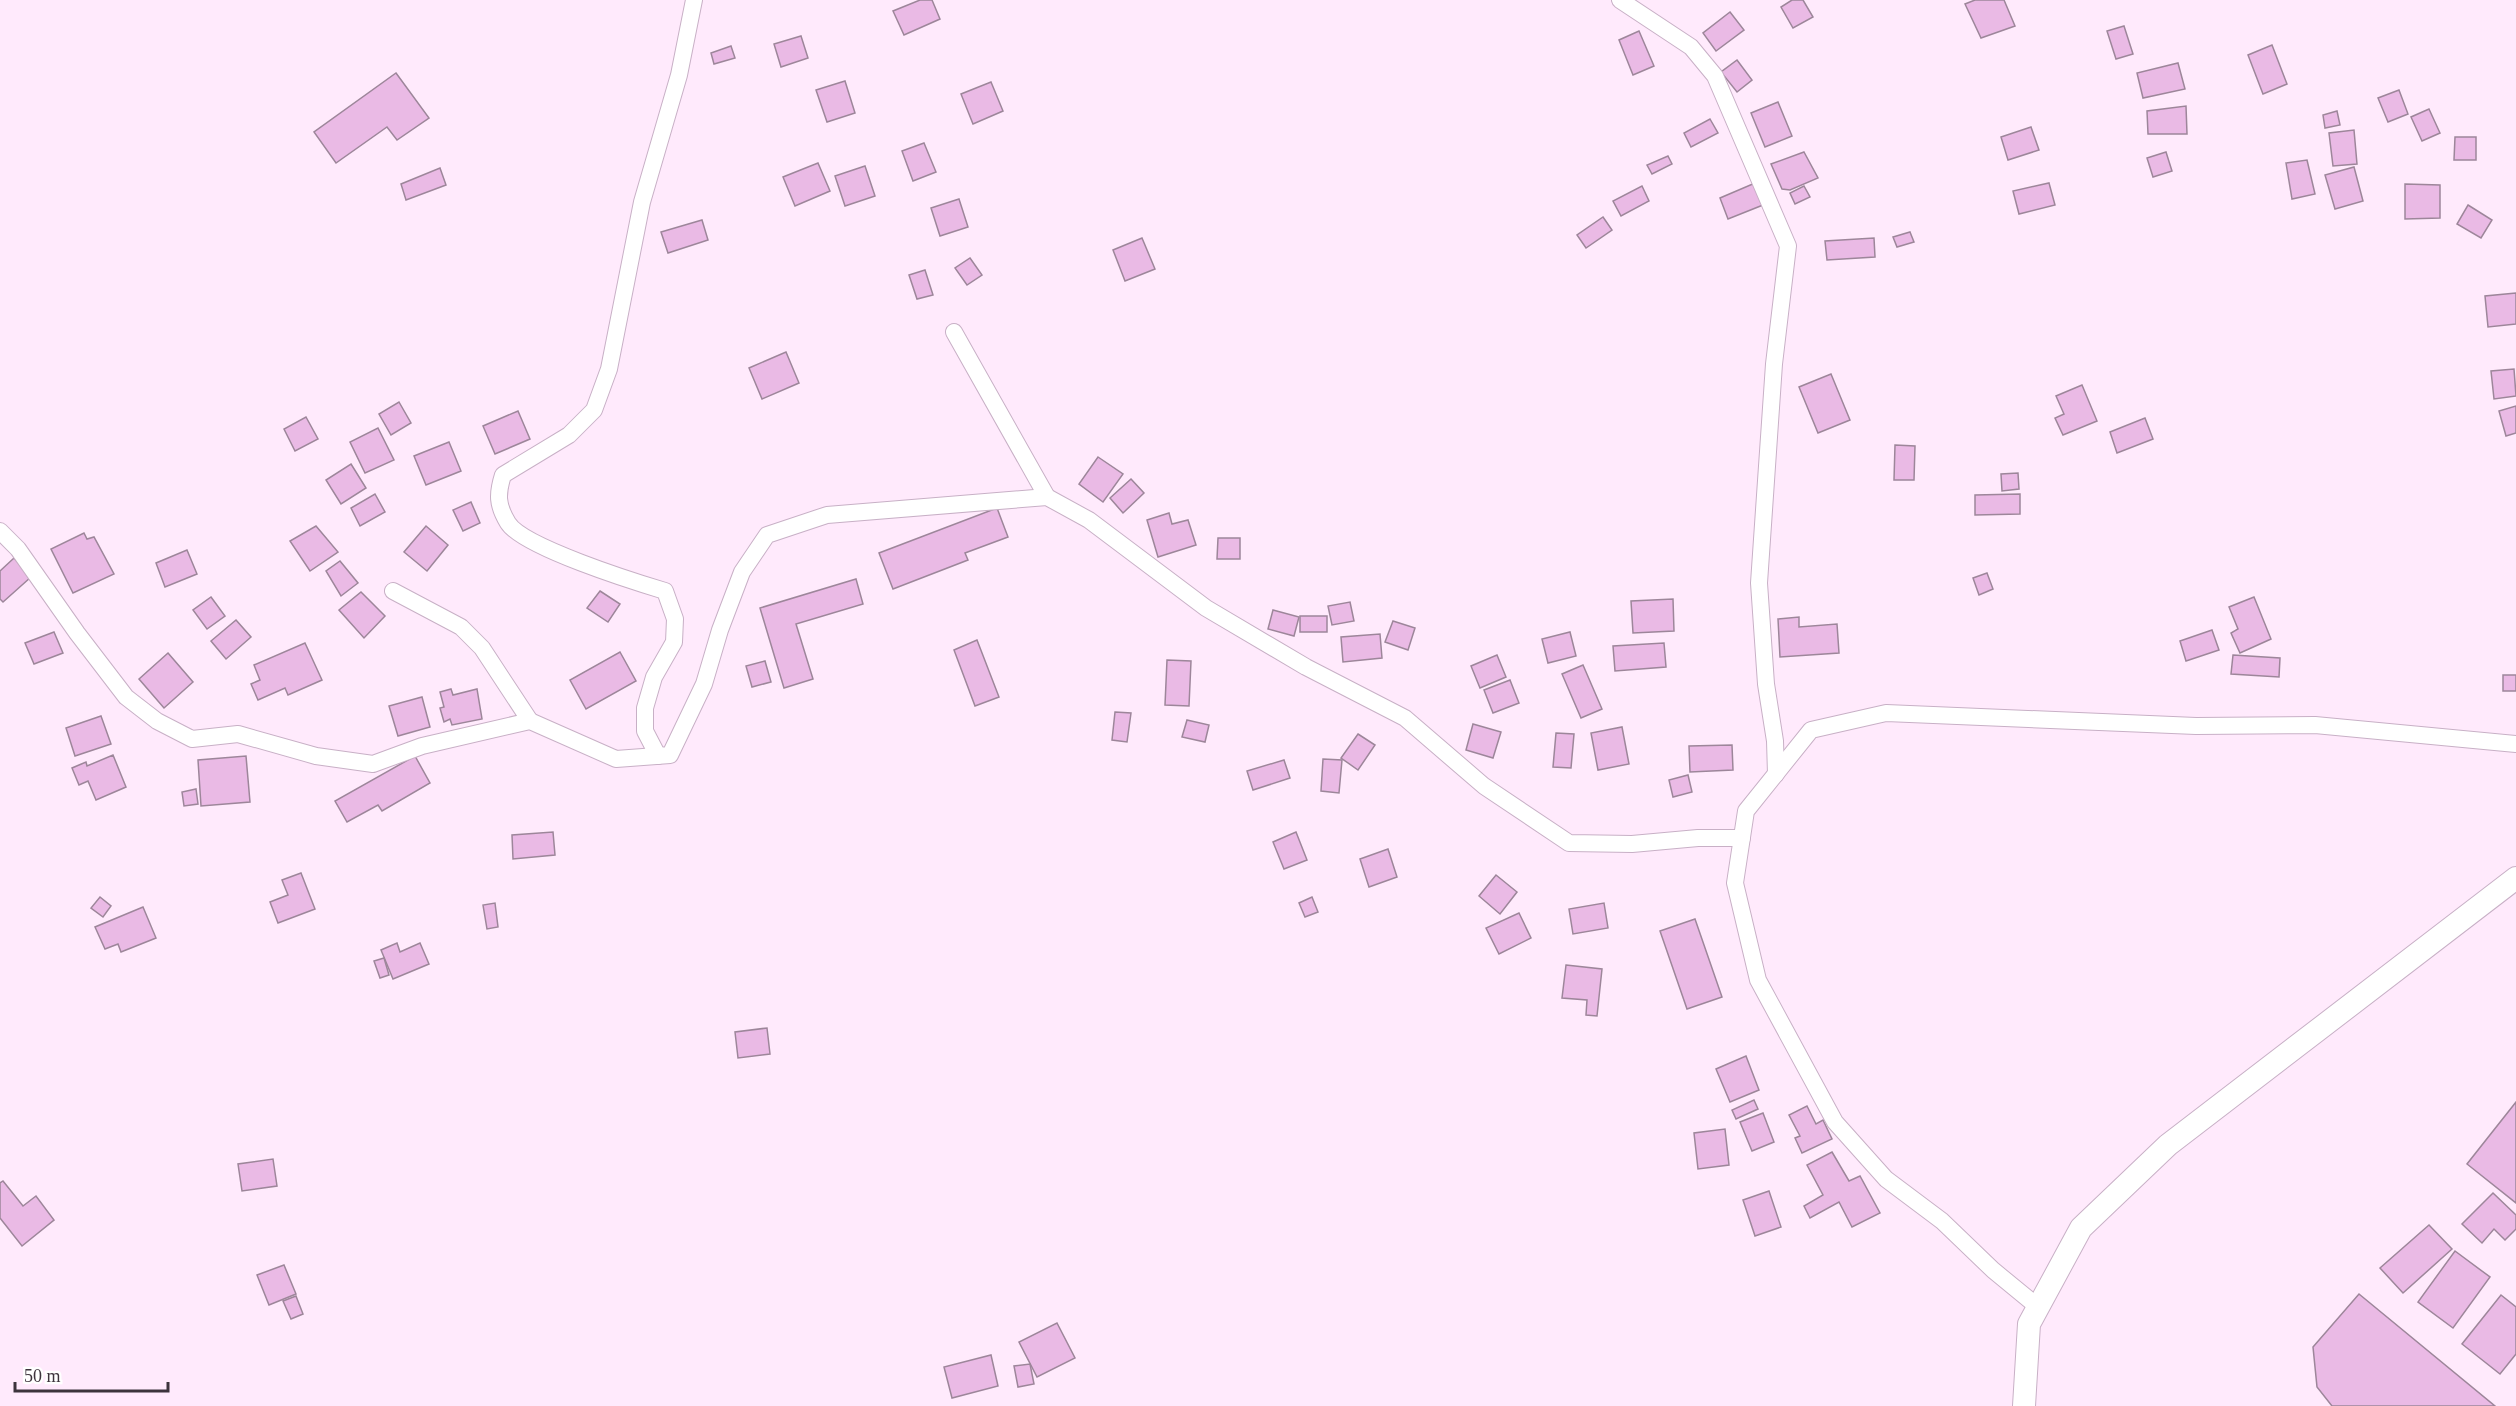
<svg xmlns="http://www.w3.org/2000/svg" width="2516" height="1406" font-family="Georgia,serif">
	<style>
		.building { fill: #eabae5; stroke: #9d869a; stroke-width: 1.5 }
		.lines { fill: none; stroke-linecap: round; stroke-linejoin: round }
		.street-casing { stroke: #c8b0c6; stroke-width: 18 }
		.secondary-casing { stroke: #c8b0c6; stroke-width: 24 }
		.street { stroke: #fff; stroke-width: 16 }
		.secondary { stroke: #fff; stroke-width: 22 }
	</style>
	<rect width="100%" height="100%" fill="#ffeafc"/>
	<g class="building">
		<path d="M920,0H932L940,19L904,35L893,11Z"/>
		<path d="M1792,0H1803L1813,17L1793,28L1781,7Z"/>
		<path d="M1975,0H2004L2015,26L1981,38L1965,4Z"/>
		<path d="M1730,12L1744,30L1716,51L1703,33Z"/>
		<path d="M2124,26L2133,54L2116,59L2107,31Z"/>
		<path d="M1639,31L1654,66L1633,75L1619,40Z"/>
		<path d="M801,36L808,58L781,67L774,44Z"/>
		<path d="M2272,45L2287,84L2263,94L2248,55Z"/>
		<path d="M731,46L735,58L714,64L711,53Z"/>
		<path d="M1737,60L1752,80L1737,92L1721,72Z"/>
		<path d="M2178,63L2185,89L2143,98L2137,73Z"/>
		<path d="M396,73L429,118L397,140L387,127L336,163L314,132Z"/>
		<path d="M845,81L855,113L827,122L816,90Z"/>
		<path d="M991,82L1003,111L973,124L961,94Z"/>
		<path d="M2399,90L2408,114L2388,122L2378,98Z"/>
		<path d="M1778,102L1792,136L1765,147L1751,113Z"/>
		<path d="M2186,106L2187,134H2148L2147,111Z"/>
		<path d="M2429,109L2440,133L2422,141L2411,117Z"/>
		<path d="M2337,111L2340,125L2325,128L2323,115Z"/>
		<path d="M1710,119L1718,133L1691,147L1684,133Z"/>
		<path d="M2031,127L2039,150L2008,160L2001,137Z"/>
		<path d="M2354,130L2357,164L2333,166L2329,133Z"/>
		<path d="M2455,137H2476V160H2454Z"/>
		<path d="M924,143L936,172L913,181L902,151Z"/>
		<path d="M1804,152L1818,178L1790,190L1782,189L1771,164Z"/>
		<path d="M2166,152L2172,171L2153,177L2147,158Z"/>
		<path d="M1668,156L1672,164L1652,174L1647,165Z"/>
		<path d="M2307,160L2315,194L2292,199L2286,163Z"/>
		<path d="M818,163L830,191L795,206L783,177Z"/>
		<path d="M865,166L875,196L845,206L835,176Z"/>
		<path d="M2354,167L2363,201L2335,209L2325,175Z"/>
		<path d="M440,168L446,185L406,200L401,184Z"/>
		<path d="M1755,183L1763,205L1728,219L1720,198Z"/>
		<path d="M2049,183L2055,205L2019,214L2013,191Z"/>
		<path d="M2405,184L2440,185V218L2405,219Z"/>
		<path d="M1642,186L1649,201L1621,216L1613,201Z"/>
		<path d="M1804,186L1810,197L1795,204L1790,193Z"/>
		<path d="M959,199L968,227L940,236L931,208Z"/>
		<path d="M2468,205L2492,220L2481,238L2457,224Z"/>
		<path d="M1603,217L1612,230L1586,248L1577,235Z"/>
		<path d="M702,220L708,240L668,253L661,232Z"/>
		<path d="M1910,232L1914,242L1897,247L1893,237Z"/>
		<path d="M1142,238L1155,269L1125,281L1113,250Z"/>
		<path d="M1874,238L1875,257L1827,260L1825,241Z"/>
		<path d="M970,258L982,275L967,285L955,268Z"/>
		<path d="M925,270L933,295L917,299L909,275Z"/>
		<path d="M2516,293V324L2488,327L2485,296Z"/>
		<path d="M786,352L799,383L762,399L749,368Z"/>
		<path d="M2514,369L2516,396L2494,399L2491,371Z"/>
		<path d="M1831,374L1850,420L1818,433L1799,387Z"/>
		<path d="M2082,385L2097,421L2063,435L2055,418L2064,414L2056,396Z"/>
		<path d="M399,402L411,423L391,435L379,414Z"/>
		<path d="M2516,406V433L2506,436L2499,411Z"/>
		<path d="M518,411L530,439L495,454L483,426Z"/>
		<path d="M306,417L318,439L295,451L284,429Z"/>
		<path d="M2145,418L2153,439L2117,453L2110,432Z"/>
		<path d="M378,428L394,460L365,473L350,442Z"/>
		<path d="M449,442L461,471L426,485L414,456Z"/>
		<path d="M1895,445L1915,446L1914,480H1894Z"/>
		<path d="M1098,457L1123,474L1103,502L1079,484Z"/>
		<path d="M351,464L366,488L341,504L326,480Z"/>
		<path d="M2018,473L2019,489L2002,491L2001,474Z"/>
		<path d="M1131,479L1144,493L1123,513L1110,498Z"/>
		<path d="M375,494L385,512L360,526L351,508Z"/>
		<path d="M2020,494V514L1975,515V495Z"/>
		<path d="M471,502L480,523L463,531L453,510Z"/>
		<path d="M997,508L1008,537L965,553L968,560L893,589L879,553Z"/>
		<path d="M1169,513L1172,524L1188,520L1196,545L1158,557L1147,520Z"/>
		<path d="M316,526L338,552L310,571L290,541Z"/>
		<path d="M426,526L448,545L427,571L404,552Z"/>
		<path d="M84,533L87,539L94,537L114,574L73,593L51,549Z"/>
		<path d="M1218,538H1240V559H1217Z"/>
		<path d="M187,550L197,574L165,587L156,563Z"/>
		<path d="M14,558L31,577L3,602L0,599V571Z"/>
		<path d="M340,561L358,583L341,596L326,571Z"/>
		<path d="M1987,573L1993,589L1979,595L1973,578Z"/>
		<path d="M856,579L863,604L796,624L813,679L784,688L760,608Z"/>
		<path d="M600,591L620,604L608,622L587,608Z"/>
		<path d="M361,592L385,616L364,638L339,610Z"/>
		<path d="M211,597L225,616L207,629L193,610Z"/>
		<path d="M2254,597L2271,639L2240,653L2231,633L2238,629L2229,607Z"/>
		<path d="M1673,599L1674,631L1633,633L1631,601Z"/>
		<path d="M1350,602L1354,621L1332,625L1328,606Z"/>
		<path d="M1273,610L1299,617L1294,636L1268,629Z"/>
		<rect x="1300" y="616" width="27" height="16"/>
		<path d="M1799,617V627L1837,624L1839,653L1780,657L1778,619Z"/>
		<path d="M236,620L251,637L226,659L211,641Z"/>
		<path d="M1393,621L1415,628L1408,650L1385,642Z"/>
		<path d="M2212,630L2219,650L2186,661L2180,641Z"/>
		<path d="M54,632L63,653L34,664L25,643Z"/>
		<path d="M1570,632L1576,656L1548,663L1542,639Z"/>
		<path d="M1380,634L1382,658L1343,662L1341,637Z"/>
		<path d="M977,640L999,697L975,706L954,650Z"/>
		<path d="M305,643L322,680L288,695L285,688L258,700L251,684L260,680L254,665Z"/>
		<path d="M1664,643L1666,667L1615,671L1613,646Z"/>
		<path d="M620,652L636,681L586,709L570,680Z"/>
		<path d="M168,653L193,682L164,708L139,679Z"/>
		<path d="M1497,655L1506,677L1480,688L1471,666Z"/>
		<path d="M2233,655L2280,658L2279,677L2231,674Z"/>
		<path d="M1167,660L1191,661L1189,706L1165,705Z"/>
		<path d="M765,661L771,682L752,687L746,666Z"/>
		<path d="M1583,665L1602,709L1581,718L1562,674Z"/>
		<rect x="2503" y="675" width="13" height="16"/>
		<path d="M1510,680L1519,703L1493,713L1484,690Z"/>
		<path d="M451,689L453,695L477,689L482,719L452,725L450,719L444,722L440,708L444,707L440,692Z"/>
		<path d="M422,697L430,727L398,736L389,706Z"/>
		<path d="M1115,712L1131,713L1127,742L1112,740Z"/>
		<path d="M101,716L111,744L75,756L66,728Z"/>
		<path d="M1187,720L1209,725L1205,742L1182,737Z"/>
		<path d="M1473,724L1501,732L1493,758L1466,750Z"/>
		<path d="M1622,727L1629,764L1598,770L1591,733Z"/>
		<path d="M1556,733L1574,734L1571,768L1553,767Z"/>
		<path d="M1358,734L1375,745L1358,770L1341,758Z"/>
		<path d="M1732,745L1733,770L1690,772L1689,746Z"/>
		<path d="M113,755L126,787L96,800L88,781L79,785L72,768L86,762L87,766Z"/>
		<path d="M246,756L250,802L201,806L198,760Z"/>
		<path d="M415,756L430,783L382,811L378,805L347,822L335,801Z"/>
		<path d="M1323,759L1342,760L1339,793L1321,791Z"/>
		<path d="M1284,760L1290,778L1253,790L1247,771Z"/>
		<path d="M1688,775L1692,792L1673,797L1669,780Z"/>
		<path d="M196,789L198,804L184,806L182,792Z"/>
		<path d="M553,832L555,855L513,859L512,835Z"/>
		<path d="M1296,832L1307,860L1284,869L1273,842Z"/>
		<path d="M1388,849L1397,877L1369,887L1360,859Z"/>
		<path d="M301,873L315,909L278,923L270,902L288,895L282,880Z"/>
		<path d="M1496,875L1517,892L1500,914L1479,896Z"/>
		<path d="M100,897L111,906L103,917L91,908Z"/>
		<path d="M1312,897L1318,912L1305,917L1299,903Z"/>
		<path d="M495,903L498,927L487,929L483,905Z"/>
		<path d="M1604,903L1608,928L1573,934L1569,909Z"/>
		<path d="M143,907L156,938L121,952L118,944L105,949L95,927Z"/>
		<path d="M1519,913L1531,938L1499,954L1486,928Z"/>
		<path d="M1695,919L1722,997L1687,1009L1660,931Z"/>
		<path d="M397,943L400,952L420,943L429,964L393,979L381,950Z"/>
		<path d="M384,958L389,975L380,978L374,961Z"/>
		<path d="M1566,965L1602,969L1597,1016L1586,1015L1587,1000L1562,998Z"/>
		<path d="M767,1028L770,1054L738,1058L735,1032Z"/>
		<path d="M1746,1056L1759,1090L1730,1102L1716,1069Z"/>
		<path d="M1754,1100L1758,1109L1736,1119L1732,1110Z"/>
		<path d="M2516,1102V1203L2467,1164Z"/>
		<path d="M1807,1106L1816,1124L1823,1120L1832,1139L1802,1153L1795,1138L1800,1136L1789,1115Z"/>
		<path d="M1763,1113L1774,1142L1752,1151L1740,1122Z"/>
		<path d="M1725,1129L1729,1165L1698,1169L1694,1133Z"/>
		<path d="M1832,1152L1849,1181L1860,1176L1880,1213L1852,1227L1839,1202L1810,1218L1804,1206L1823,1195L1807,1165Z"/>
		<path d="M273,1159L277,1186L242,1191L238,1164Z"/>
		<path d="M3,1181L23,1206L36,1196L54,1220L22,1246L0,1218V1183Z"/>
		<path d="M1769,1191L1781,1227L1755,1236L1743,1200Z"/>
		<path d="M2493,1193L2516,1215V1229L2505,1240L2494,1229L2482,1243L2462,1224Z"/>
		<path d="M2429,1225L2452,1249L2403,1293L2380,1268Z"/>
		<path d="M2455,1251L2490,1277L2453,1328L2418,1302Z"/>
		<path d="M284,1265L296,1294L269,1305L257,1275Z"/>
		<path d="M2359,1294L2495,1406H2332L2317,1387L2313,1347Z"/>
		<path d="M2501,1295L2516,1307V1354L2500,1374L2462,1344Z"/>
		<path d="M296,1296L303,1314L291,1319L283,1301Z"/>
		<path d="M1057,1323L1075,1358L1037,1377L1019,1342Z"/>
		<path d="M991,1355L998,1386L952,1398L944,1367Z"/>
		<path d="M1030,1364L1034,1384L1018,1387L1014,1366Z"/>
	</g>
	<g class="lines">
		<g class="street-casing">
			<g id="street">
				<path d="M1620,0L1691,47L1715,76L1788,246L1774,364L1759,583L1766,684L1775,741L1776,774"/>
				<path d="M954,332L1047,497"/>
				<path d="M0,531L18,549L77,633L126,697L157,721L192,739L238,734L316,756L373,764L422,746L530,721L616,759L670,755L704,684L720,630L742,572L767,535L827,515L1047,497L1089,520L1206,608L1306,667L1405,718L1484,786L1569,843L1632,844L1698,838H1742"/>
				<path d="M393,591L461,627L482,648L530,721"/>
				<path d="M658,756L645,731V708L654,677L674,642L675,619L665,591C635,582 523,547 508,523C497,505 497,494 503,475L569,435L594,410L609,369L642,202L679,75L694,0"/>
				<path d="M2038,1307L1993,1270L1942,1221L1886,1179L1835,1122L1758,980L1735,883L1746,811L1811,730L1886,713L2196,726L2315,725L2516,744"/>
			</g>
		</g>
		<g class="secondary-casing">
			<path id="secondary" d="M2024,1406L2029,1324L2081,1228L2168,1145L2516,878"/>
		</g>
		<use href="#street" class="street"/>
		<use href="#secondary" class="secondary"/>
	</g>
	<path d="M15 1382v9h153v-9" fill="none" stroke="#3d333c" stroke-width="3"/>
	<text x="24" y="1382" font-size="18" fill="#3d333c" stroke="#ffffff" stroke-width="4.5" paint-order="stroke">50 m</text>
</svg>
